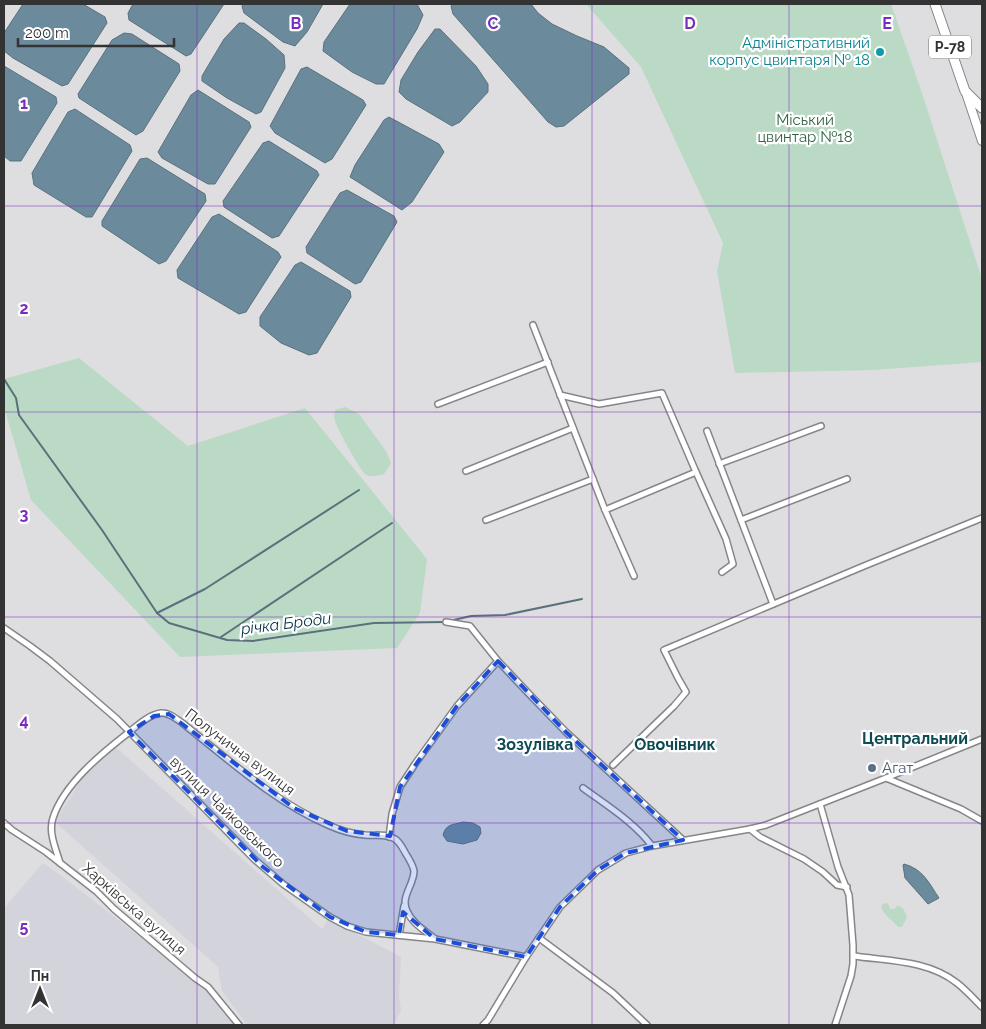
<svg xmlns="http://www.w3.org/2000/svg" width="986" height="1029" font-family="Raleway,sans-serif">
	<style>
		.built { fill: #d3d3dc }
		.green { fill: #bbdac5 }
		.water { fill: #6b8b9d; stroke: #5a717d }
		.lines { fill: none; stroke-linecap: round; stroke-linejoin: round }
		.stream { stroke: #5a717d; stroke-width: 2 }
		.street-casing { stroke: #868688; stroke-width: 8 }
		.primary-casing { stroke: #868688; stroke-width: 10 }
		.highway-casing { stroke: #868688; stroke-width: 11 }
		.street { stroke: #fff; stroke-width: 5 }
		.primary { stroke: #fff; stroke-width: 8 }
		.highway { stroke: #fff; stroke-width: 9 }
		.marked { fill: #1d4ed8; fill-opacity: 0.2; stroke: #1d4ed8; stroke-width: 4; stroke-dasharray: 10 6; stroke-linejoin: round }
		.grid { fill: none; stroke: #7b2cbf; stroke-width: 1; stroke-opacity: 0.55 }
		.culture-dot { fill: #0f9aa8; stroke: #fff; stroke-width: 2 }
		.service-dot { fill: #5c6f8a; stroke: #fff; stroke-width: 2 }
		.labels { text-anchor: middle; stroke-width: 4.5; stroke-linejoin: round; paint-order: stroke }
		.shield { fill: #fff; stroke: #707070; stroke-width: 1 }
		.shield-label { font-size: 14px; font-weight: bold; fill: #333 }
		.culture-label { font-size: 15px; fill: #0d838f; stroke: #fff; text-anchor: end }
		.park-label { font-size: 15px; fill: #316445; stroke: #fff }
		.street-label { font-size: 15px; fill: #333; stroke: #fff }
		.service-label { font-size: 15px; fill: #4e5e75; stroke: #fff; text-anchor: start }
		.water-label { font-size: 16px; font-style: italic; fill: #053449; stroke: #fff }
		.neighbourhood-label { font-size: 16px; font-weight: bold; fill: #0e4b53; stroke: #fff }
		.grid-label { font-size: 16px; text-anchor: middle; font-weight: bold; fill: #7b2cbf; stroke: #fff; stroke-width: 4.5; stroke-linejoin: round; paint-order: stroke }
	</style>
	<rect width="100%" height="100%" fill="#dedee0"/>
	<g class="built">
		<path d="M113,745L322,929L328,920L365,938L401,957L399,996L401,1010L394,1025H247L222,991L218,967L55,822L81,780L96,761Z"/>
		<path d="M43,863L64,878L206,988L235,1025H4V908Z"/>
	</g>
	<g class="green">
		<path d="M586,4H891L920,87L982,279V362L874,370L735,373L717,271L723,243L641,67Z"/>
		<path d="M79,358L188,446L305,408L427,559L420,613L397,648L180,657L31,500L4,407V379Z"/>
		<path d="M345,407L359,414L386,451L391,463L384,474C378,476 370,478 365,474C360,470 334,424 334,417C334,417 335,410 335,410Z"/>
		<path d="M888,903L890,909H894L897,906H900L904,910L907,917L902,927H898C892,920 884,915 881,907L883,904Z"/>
	</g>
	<g class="water">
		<path d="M23,4H83L105,17L107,23L68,84L62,86L13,58L4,51V33Z"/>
		<path d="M133,4H224L191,54L186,56L129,20L128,13Z"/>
		<path d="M243,4H323L307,32L295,46L283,42L244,13L242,6Z"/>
		<path d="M350,4H417L423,15L417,29L384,84H376L352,72L323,51L324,42Z"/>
		<path d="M453,4H531L538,13L552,24L577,36L604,47L629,68V74L564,126L556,127L548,122L453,14L451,6Z"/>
		<path d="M239,23H244L266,39L284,55L285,68L261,112L256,114L227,98L202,81V76L224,39Z"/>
		<path d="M435,29H440L476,66L488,84V92L460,122L452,126L406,99L399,92L401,80L418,52Z"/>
		<path d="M124,33L132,34L179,64L180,71L143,131L136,135L79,98L78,94L112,40Z"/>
		<path d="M4,66L56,97L57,103L21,161H10L4,156Z"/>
		<path d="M307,67L363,100L366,105L332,159L325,163L275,133L270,126L301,69Z"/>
		<path d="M198,90L249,122L251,127L215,184H208L162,158L158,152L191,95Z"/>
		<path d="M75,109L130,145L132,151L92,217H86L34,185L32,173L68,112Z"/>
		<path d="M389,117L439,144L444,152L412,202L402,210L350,177L355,165L384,120Z"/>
		<path d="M269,141L317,171L319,175L279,236L272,238L224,207L223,201L263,143Z"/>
		<path d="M147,158L205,194L206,201L166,261L159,264L102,226V221L140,159Z"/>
		<path d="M347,190L394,216L397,222L361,282L355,284L307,253L306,247L340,193Z"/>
		<path d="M219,214L278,252L281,257L246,312L239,314L178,278L177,270L212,217Z"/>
		<path d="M301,262L350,291L351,297L317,353L309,355L281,343L260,326V317L295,265Z"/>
		<path d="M463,822L473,823L480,827L481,833L477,840L463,844L447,841L443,835C446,824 452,825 463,822Z"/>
		<path d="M904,864C923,869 929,883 939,898L928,904L905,878L903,865Z"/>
	</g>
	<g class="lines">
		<g class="stream">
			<path d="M4,379L16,398L19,415L102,530L157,613L169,623L227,640L253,641L374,623L445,622"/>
			<path d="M157,613L205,589L359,490"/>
			<path d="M449,621L471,616L505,615L582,599"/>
			<path d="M221,637L392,523"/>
		</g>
		<g class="street-casing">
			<g id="street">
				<path d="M533,325L605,510"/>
				<path d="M560,395L599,404L662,393L696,472"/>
				<path d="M438,404L548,362"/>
				<path d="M707,431L741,520"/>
				<path d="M719,464L821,426"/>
				<path d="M466,471L573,428"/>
				<path d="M486,520L593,479"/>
				<path d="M634,576L605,510L696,472L726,539L733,564L722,572"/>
				<path d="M773,604L741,520L847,479"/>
				<path d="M446,622L470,626L498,661L532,697L566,732L683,840"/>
				<path d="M4,628L30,646L50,661L117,719L254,859L283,884L330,917L347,926L366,932L435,939L526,957"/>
				<path d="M613,765L674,706L686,692L678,678L664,650L864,566L982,518"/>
				<path d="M886,778L961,809L982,821"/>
				<path d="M583,788C606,805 634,822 652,846"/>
				<path d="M820,804L838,867L849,895L853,945V964L851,976L835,1025"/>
				<path d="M4,823L12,830L46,852L96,891L114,909L195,978L208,987L239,1025"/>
				<path d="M750,829L760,837L804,859L823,872L837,885L847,887"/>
				<path d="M389,837L392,814L400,787L415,764L457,706L498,661"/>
				<path d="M60,863C56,849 48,832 53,818C64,784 101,754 128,733C138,725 148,715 161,713C168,712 175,718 181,722C228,759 273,801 328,825C339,830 352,834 365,835C374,836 386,833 395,839C400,842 403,849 406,854C409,859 413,865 414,871C414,885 400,897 407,911C412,923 424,930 434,938"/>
				<path d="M399,935L404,906"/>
				<path d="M539,938L613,993L647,1025"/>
				<path d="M854,956C888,961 928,960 957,983C966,990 974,999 982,1007"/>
				<path d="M483,1025L488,1020L526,957L560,907L598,870L626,853L652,846L750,829L766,825L886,778L982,739"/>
			</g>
		</g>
		<g class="primary-casing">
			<path id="primary" d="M966,93L982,141"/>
		</g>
		<g class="highway-casing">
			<path id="highway" d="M935,4L965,91L982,108"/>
		</g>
		<use href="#street" class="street"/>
		<use href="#primary" class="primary"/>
		<use href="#highway" class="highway"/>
	</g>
	<path class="marked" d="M498,661L566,732L683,840L626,853L598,870L560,907L526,957L435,939L403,912L399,935L366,932L330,917L263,867L129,732L154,716L169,714L294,808L347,831L390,836L400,787L457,706Z"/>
	<path class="grid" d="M197,4V1025M394,4V1025M592,4V1025M789,4V1025M4,206H982M4,412H982M4,617H982M4,823H982"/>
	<circle class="culture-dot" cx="880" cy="52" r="5"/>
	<circle class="service-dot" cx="872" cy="768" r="5"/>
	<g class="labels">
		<rect class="shield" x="929" y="35.5" width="42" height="23" rx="4"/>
		<g class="shield-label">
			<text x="950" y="52">Р-78</text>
		</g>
		<g class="culture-label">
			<text x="870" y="48">Адміністративний<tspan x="870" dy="17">корпус цвинтаря № 18</tspan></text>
		</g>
		<g class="park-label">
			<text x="805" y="125">Міський<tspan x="805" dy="17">цвинтар №18</tspan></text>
		</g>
		<g class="street-label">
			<text transform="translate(240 752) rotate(37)" y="5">Полунична вулиця</text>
			<text transform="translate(227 812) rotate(44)" y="5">вулиця Чайковського</text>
			<text transform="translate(134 909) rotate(41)" y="5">Харківська вулиця</text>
		</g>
		<g class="service-label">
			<text x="882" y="773">Агат</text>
		</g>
		<g class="water-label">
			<text transform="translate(286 623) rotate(-7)" y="6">річка Броди</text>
		</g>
		<g class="neighbourhood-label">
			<text x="915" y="744">Центральний</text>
			<text x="535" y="750">Зозулівка</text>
			<text x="675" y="750">Овочівник</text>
		</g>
	</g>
	<g class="grid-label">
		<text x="296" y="29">B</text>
		<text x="493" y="29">C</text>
		<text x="690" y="29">D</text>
		<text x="887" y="29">E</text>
		<text x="24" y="109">1</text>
		<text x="24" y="314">2</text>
		<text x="24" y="520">3</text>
		<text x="24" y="726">4</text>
		<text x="24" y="932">5</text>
	</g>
	<rect width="986" height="1029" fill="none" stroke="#333333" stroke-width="10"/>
	<g transform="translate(40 989)" stroke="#ffffff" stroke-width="4" paint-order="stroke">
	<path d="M0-4L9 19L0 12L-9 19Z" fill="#333333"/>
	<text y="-8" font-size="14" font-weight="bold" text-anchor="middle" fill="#333333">Пн</text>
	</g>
	<path d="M18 38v8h156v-8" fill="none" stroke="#333333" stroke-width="2.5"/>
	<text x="25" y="38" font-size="15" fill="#333333" stroke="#ffffff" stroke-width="4" paint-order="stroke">200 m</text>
</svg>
